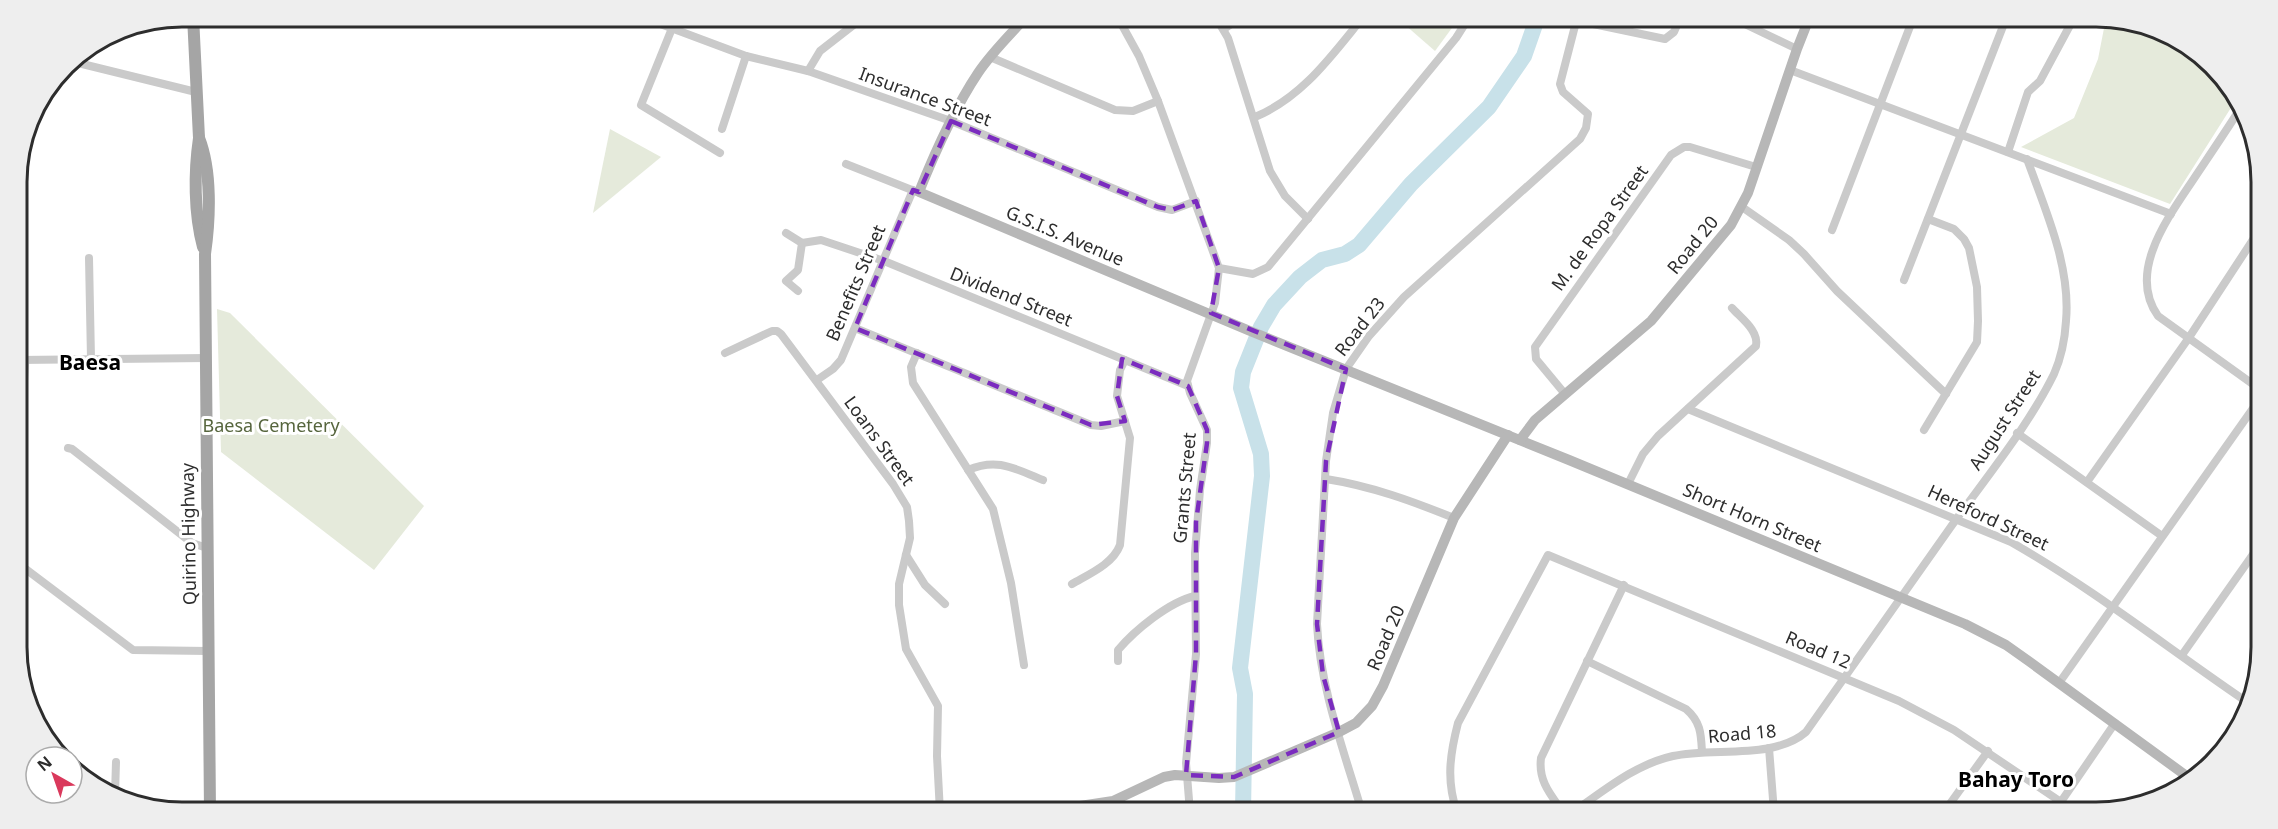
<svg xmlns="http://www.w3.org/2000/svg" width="2278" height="829" font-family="'Noto Sans',sans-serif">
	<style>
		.green { fill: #e5eadb }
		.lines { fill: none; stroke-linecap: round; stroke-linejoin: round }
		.river { stroke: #c8e1e9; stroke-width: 16 }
		.street { stroke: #cacaca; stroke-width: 8 }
		.secondary { stroke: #b7b7b7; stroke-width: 10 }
		.primary { stroke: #a5a5a5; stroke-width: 12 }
		.marked { fill: none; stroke: #7b2cbf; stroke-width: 4.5; stroke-dasharray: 12 8; stroke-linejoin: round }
		.labels { text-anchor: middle; stroke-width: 6; stroke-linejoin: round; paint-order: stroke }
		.street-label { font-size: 18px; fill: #2d2d2d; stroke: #fff }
		.park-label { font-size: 18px; fill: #56653d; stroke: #fff }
		.quarter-label { font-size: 21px; font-weight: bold; fill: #000; stroke: #fff }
		.rim { fill: none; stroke: #2d2d2d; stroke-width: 3 }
	</style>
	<rect width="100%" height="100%" fill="#fff"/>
	<g class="green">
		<path d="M1396,17H1460L1435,51Z"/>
		<path d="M2106,18L2149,25L2221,73L2234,103L2170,204L2021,147L2074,118L2098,59Z"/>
		<path d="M610,129L661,157L593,213Z"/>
		<path d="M217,309L230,313L424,506L374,570L221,452Z"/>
	</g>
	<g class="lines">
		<path class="river" d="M1243,812L1245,694L1240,668L1262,476L1261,454L1241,388L1243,372L1261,327L1274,305L1300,277L1322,260L1345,254L1359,245L1411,184L1489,107L1524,56L1538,16"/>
		<g class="street">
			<path d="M639,16L746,56L808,71L951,121L1158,207L1172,210L1196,201"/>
			<path d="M677,16L641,105L720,153"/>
			<path d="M1117,16L1139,56L1158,101L1219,268L1215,303L1187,381L1190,393L1207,430V443L1200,490L1195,553L1196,654L1186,763L1190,812"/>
			<path d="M1215,16L1228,38L1270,171L1285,196L1308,219"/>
			<path d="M1555,16L1665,39L1674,32L1681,16"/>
			<path d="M1728,16L1797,49"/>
			<path d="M1224,29L1243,16"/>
			<path d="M990,57L1115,110L1133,111L1158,101"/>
			<path d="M70,61L196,92"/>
			<path d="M1790,70L2171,214"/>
			<path d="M808,71L820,51L865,16"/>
			<path d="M2238,112C2224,134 2209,156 2195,177C2170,215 2126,271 2158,316L2261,390"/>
			<path d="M1255,117C1303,97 1332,55 1364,16"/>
			<path d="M722,129L746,56"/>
			<path d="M2008,152L2028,92L2040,81L2075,16"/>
			<path d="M846,164L917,192"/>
			<path d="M1742,207L1789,240L1804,254L1837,291L1946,394"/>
			<path d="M1832,230L1914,16"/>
			<path d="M786,233L802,243L798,270L786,281L798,291"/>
			<path d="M802,243L821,240L884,261L1188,386"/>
			<path d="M89,258L91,359"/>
			<path d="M1219,268L1253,274L1268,267L1456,38L1470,16"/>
			<path d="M1904,280L2007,16"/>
			<path d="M855,328L1091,425L1101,426L1125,421"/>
			<path d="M725,353L772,331H777L781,334L893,484L907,507L909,521L910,538L899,584V605L906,649L938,706L937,756L940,812"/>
			<path d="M917,353L911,367L913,383L993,509L1011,583L1024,665"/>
			<path d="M18,360L207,358"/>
			<path d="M817,380L833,369L841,360L913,190"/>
			<path d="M1565,394L1536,359L1535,347L1671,155L1684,147H1690L1756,167"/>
			<path d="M1688,409L2011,542C2095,590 2170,650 2250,704"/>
			<path d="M18,417L23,402L25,360"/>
			<path d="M1924,430L1977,342L1978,321L1977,287L1969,248L1964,239L1954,229L1928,219"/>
			<path d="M2017,433L2162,536"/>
			<path d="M68,448L72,449L192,543L207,548"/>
			<path d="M968,470C998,457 1015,469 1043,480"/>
			<path d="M1326,479C1371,486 1412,501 1454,518"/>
			<path d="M2087,482L2188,339L2260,229"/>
			<path d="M1628,484L1643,454L1658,436L1756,346C1759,331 1742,319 1732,308"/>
			<path d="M906,555L925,585L945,604"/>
			<path d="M19,564L133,650L208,651"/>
			<path d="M1072,584C1089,574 1113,564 1120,545L1130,438L1117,396L1120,370L1125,360"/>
			<path d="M2182,655L2261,543"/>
			<path d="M1118,661V650C1135,630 1169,602 1195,596"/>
			<path d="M1587,661L1686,709C1701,722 1701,734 1702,752"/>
			<path d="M2059,683L2261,397"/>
			<path d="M1769,748L1774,812"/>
			<path d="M115,795L116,762"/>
			<path d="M1362,812C1344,751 1320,688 1317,624L1326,461L1333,413L1346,369L1369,336L1404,297L1580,139L1586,128L1588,114L1563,92L1560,84L1576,22"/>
			<path d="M1457,812C1446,781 1450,754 1458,723L1548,555L1899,701L1954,730L2061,802"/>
			<path d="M1563,812C1551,795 1538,781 1541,758L1624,585"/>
			<path d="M1573,812C1605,790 1634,765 1673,756C1713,747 1774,760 1806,732C1854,665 1902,597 1950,528C1984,480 2028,427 2054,374C2061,358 2065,338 2066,321C2071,266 2045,209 2027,159"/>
			<path d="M1944,812L1988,751"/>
			<path d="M2054,812L2115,723"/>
		</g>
		<g class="secondary">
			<path d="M1027,16C1010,35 992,52 978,73C954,109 935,152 919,192L1250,331L1569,460L1965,624L2006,645L2030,662L2192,780"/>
			<path d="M1520,440L1535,420L1651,321L1731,225L1748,193L1797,49L1810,16"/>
			<path d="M1040,812L1113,801L1164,777L1175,775L1219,778L1234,777L1339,732L1356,723L1372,706L1383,686L1454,518L1508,435"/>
		</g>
		<g class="primary">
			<path d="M193,16L199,138C194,172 194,213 203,247"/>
			<path d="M199,138C212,171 210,219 205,254L210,812"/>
		</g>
	</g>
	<path class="marked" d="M951,121L1158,207L1172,210L1196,201L1219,268L1211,313L1346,369L1326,461L1317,624L1323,675L1339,732L1234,777L1186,775L1196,654V522L1207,443V430L1188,386L1122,359L1117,396L1125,421L1091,425L855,328L913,190L919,192Z"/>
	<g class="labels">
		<g class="street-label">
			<text transform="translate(925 97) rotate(20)" y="6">Insurance Street</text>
			<text transform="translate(1600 228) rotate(-54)" y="6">M. de Ropa Street</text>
			<text transform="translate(1065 236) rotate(23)" y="6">G.S.I.S. Avenue</text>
			<text transform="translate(1693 245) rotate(-51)" y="6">Road 20</text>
			<text transform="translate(856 283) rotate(-67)" y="6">Benefits Street</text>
			<text transform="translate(1011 297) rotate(22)" y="6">Dividend Street</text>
			<text transform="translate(1360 327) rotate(-52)" y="6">Road 23</text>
			<text transform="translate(2005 420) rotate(-57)" y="6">August Street</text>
			<text transform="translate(879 441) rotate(54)" y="6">Loans Street</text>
			<text transform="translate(1185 488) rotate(-85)" y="6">Grants Street</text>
			<text transform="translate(1752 518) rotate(23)" y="6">Short Horn Street</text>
			<text transform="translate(1988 518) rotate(25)" y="6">Hereford Street</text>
			<text transform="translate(189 534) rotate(-91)" y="6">Quirino Highway</text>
			<text transform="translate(1386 638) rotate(-67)" y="6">Road 20</text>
			<text transform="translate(1818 650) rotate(23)" y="6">Road 12</text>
			<text transform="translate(1742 734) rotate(-5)" y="6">Road 18</text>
		</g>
		<g class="park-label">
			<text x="271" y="432">Baesa Cemetery</text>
		</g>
		<g class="quarter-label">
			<text x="90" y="370">Baesa</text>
			<text x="2016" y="787">Bahay Toro</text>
		</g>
	</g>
	<path d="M0 0H2278V829H0ZM182 27H2096A155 155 0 0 1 2251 182V647A155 155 0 0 1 2096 802H182A155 155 0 0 1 27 647V182A155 155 0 0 1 182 27Z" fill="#eee" fill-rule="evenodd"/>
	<path class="rim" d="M182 27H2096A155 155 0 0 1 2251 182V647A155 155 0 0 1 2096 802H182A155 155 0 0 1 27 647V182A155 155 0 0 1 182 27Z"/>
	<g transform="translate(54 775) rotate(320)"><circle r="28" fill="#ffffff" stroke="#ababab" stroke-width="1.5"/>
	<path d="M0-4.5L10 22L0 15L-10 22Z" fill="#da395c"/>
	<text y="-9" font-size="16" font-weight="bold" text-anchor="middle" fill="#2d2d2d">N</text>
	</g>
</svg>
